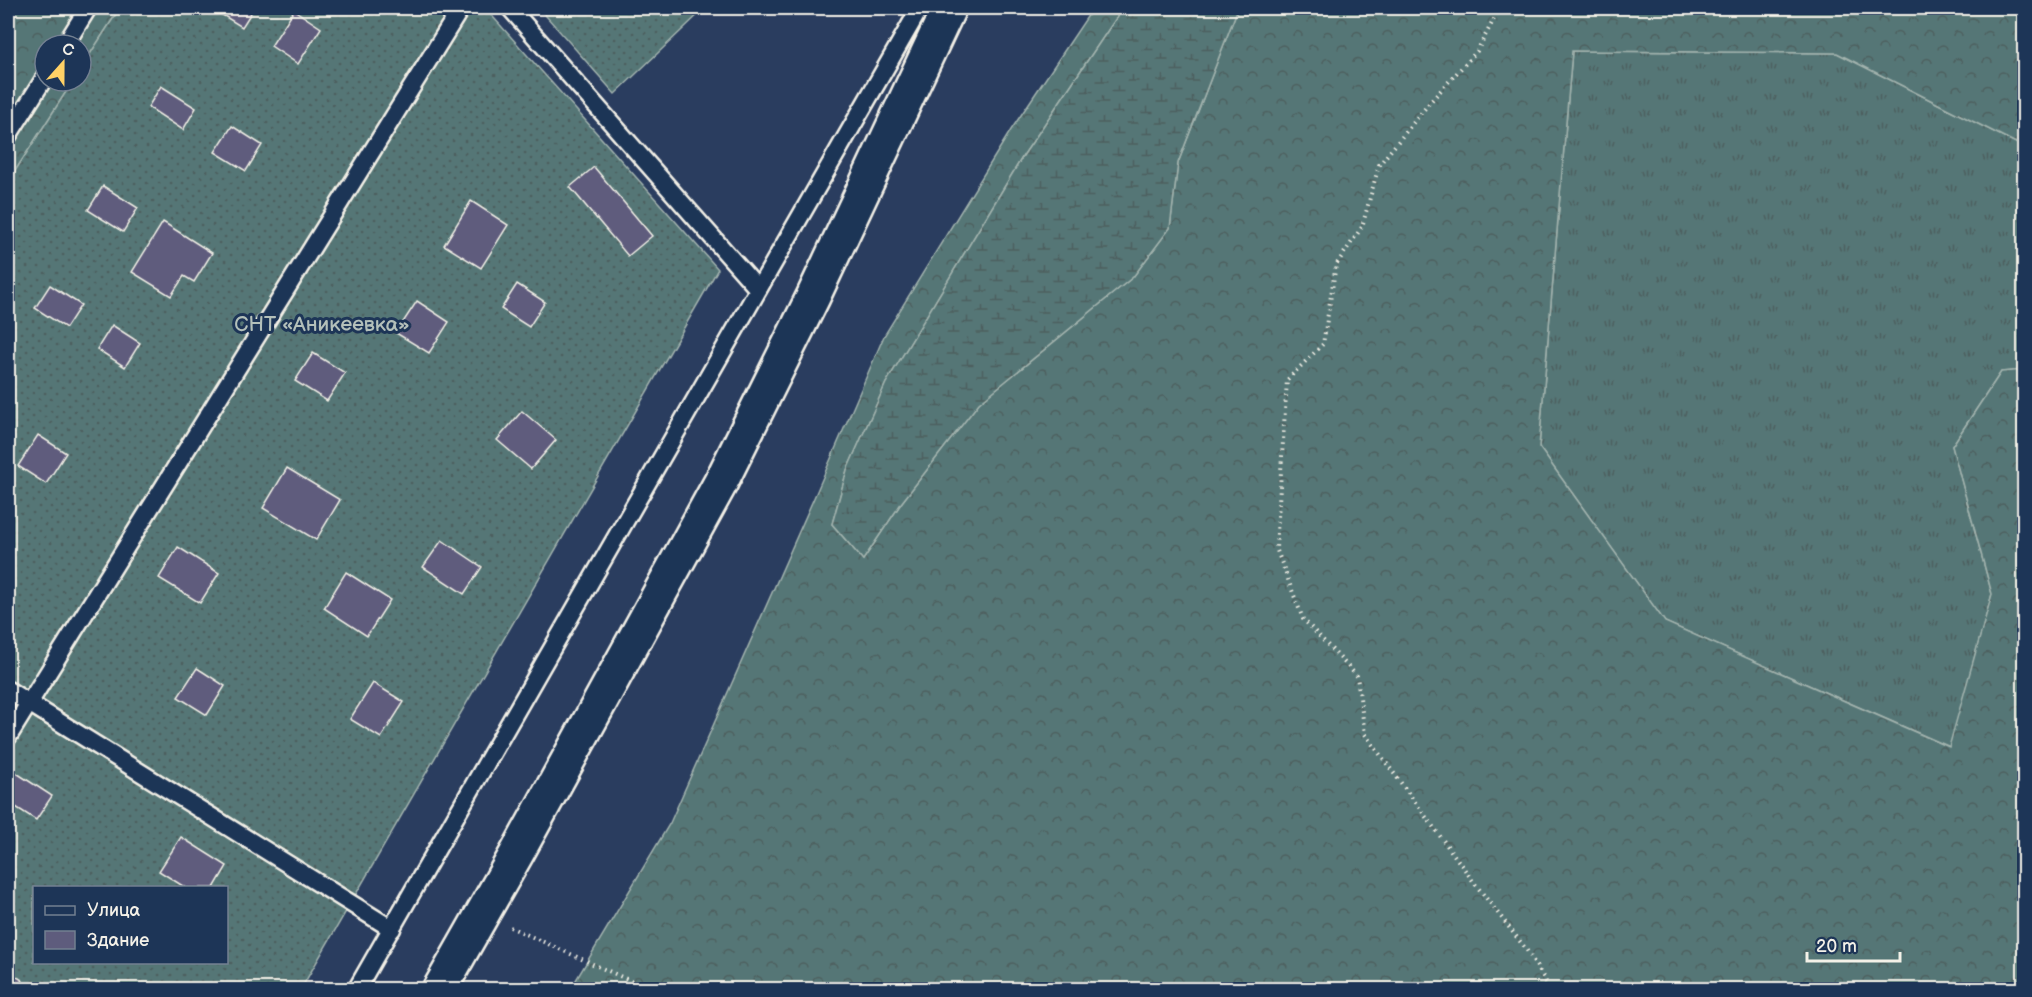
<svg xmlns="http://www.w3.org/2000/svg" width="2032" height="997" font-family="'Balsamiq Sans',sans-serif">
	<style>
		.grass { fill: url(#grass-tufts); stroke: #a4b4af; stroke-width: 1.5 }
		.forest { fill: url(#forest-crowns); stroke: #a4b4af; stroke-width: 1.5 }
		.wetland { fill: url(#wetland-marsh); stroke: #a4b4af; stroke-width: 1.5 }
		.garden { fill: url(#garden-dots); stroke: #a4b4af; stroke-width: 1.5; fill-rule: evenodd }
		.building { fill: #5e5c7d; stroke: #f4f1e8; stroke-width: 1.5 }
		.lines { fill: none; stroke-linecap: round; stroke-linejoin: round }
		.service-casing { stroke: #f4f1e8; stroke-width: 21 }
		.tertiary-casing { stroke: #f4f1e8; stroke-width: 38 }
		.path { stroke: #f4f1e8; stroke-width: 4; stroke-dasharray: 1.5 4.5; stroke-linecap: butt }
		.service { stroke: #1d3557; stroke-width: 16 }
		.tertiary { stroke: #1d3557; stroke-width: 33 }
		.labels { text-anchor: middle; stroke-width: 6; stroke-linejoin: round; paint-order: stroke }
		.park-label { font-size: 21px; fill: #b4c0ba; stroke: #1d3557 }
	</style>
	<defs>
		<pattern id="grass-tufts" width="24" height="20" patternUnits="userSpaceOnUse" patternTransform="scale(1.5)"><rect width="24" height="20" fill="#547676"/><path d="M3 7l-1-3M5 7V3M7 7l1-3M15 17l-1-3M17 17v-4M19 17l1-3" fill="none" stroke="#4e5f5e"/></pattern>
		<pattern id="forest-crowns" width="20" height="18" patternUnits="userSpaceOnUse" patternTransform="scale(1.5)"><rect width="20" height="18" fill="#547676"/><path d="M2 6a3 3 0 1 1 6 0M12 15a3 3 0 1 1 6 0" fill="none" stroke="#4e5f5e"/></pattern>
		<pattern id="wetland-marsh" width="20" height="14" patternUnits="userSpaceOnUse" patternTransform="scale(1.5)"><rect width="20" height="14" fill="#547676"/><path d="M1 5h8M5 5V1M11 12h8M15 12V8" fill="none" stroke="#4e5f5e"/></pattern>
		<pattern id="garden-dots" width="8" height="8" patternUnits="userSpaceOnUse" patternTransform="scale(1.5)"><rect width="8" height="8" fill="#547676"/><path d="M2 2h.1M6 6h.1" fill="none" stroke="#4e5f5e" stroke-width="1.8" stroke-linecap="round"/></pattern>
	</defs>
	<rect width="100%" height="100%" fill="#2a3d5f"/>
	<filter id="ink" filterUnits="userSpaceOnUse"><feTurbulence type="fractalNoise" baseFrequency=".0167" numOctaves="2"/><feDisplacementMap in="SourceGraphic" scale="12" xChannelSelector="R" yChannelSelector="G"/><feConvolveMatrix kernelMatrix="1 2 1 2 8 2 1 2 1" color-interpolation-filters="sRGB"/></filter>
	<g filter="url(#ink)">
		<path class="grass" d="M1572,51L1837,53L2024,147V370L2001,372L1952,446L1992,594L1950,747L1665,622L1539,447Z"/>
		<g class="forest">
			<path d="M8,8H120L81,68V45H45V81H73L8,182Z"/>
			<path d="M1093,8H1123L1023,156L886,383L847,470L832,524L863,560L902,502L979,403L1133,277L1170,228L1178,163L1238,8H2024V147L1837,53L1572,51L1539,447L1665,622L1949,747L1992,594L1952,446L2001,372L2024,370V989L570,990L670,823L817,491L884,336L1011,130Z"/>
		</g>
		<path class="wetland" d="M1123,8H1238L1178,163L1170,228L1133,277L979,403L902,502L863,560L832,524L847,470L886,383L1023,156Z"/>
		<g class="garden">
			<path d="M120,8H485L718,269L301,989H8V182L73,81H81V68ZM34,888H226V962H34Z"/>
			<path d="M539,8H705L615,94Z"/>
		</g>
		<g class="building">
			<path d="M211,8H254L242,27Z"/>
			<path d="M294,10L321,28L298,64L271,46Z"/>
			<path d="M161,86L196,108L183,130L148,107Z"/>
			<path d="M232,126L262,145L246,171L215,152Z"/>
			<path d="M594,167L652,236L628,256L570,187Z"/>
			<path d="M103,186L138,208L123,232L88,210Z"/>
			<path d="M471,201L508,225L481,268L444,245Z"/>
			<path d="M163,222L212,253L194,282L184,276L171,296L132,272Z"/>
			<path d="M517,284L545,302L529,327L501,309Z"/>
			<path d="M50,285L81,305L66,328L35,308Z"/>
			<path d="M417,301L449,322L429,353L396,333Z"/>
			<path d="M112,325L140,343L125,367L97,349Z"/>
			<path d="M313,353L345,373L327,401L295,381Z"/>
			<path d="M522,411L556,440L531,469L497,440Z"/>
			<path d="M38,435L66,453L46,484L18,466Z"/>
			<path d="M287,468L340,500L316,540L263,508Z"/>
			<path d="M442,540L482,567L464,594L423,567Z"/>
			<path d="M178,547L219,573L200,603L159,578Z"/>
			<path d="M346,572L390,600L367,636L324,608Z"/>
			<path d="M197,668L225,686L207,715L178,697Z"/>
			<path d="M373,683L404,702L381,738L350,719Z"/>
			<path d="M15,772L52,796L36,820L8,802V784Z"/>
			<path d="M181,837L227,866L214,888H186L159,871Z"/>
			<path d="M8,971L22,980L16,990H8Z"/>
		</g>
		<g class="lines">
			<g class="service-casing">
				<g id="service">
					<path d="M510,8L758,289"/>
					<path d="M65,45L88,8"/>
					<path d="M8,136L45,77"/>
					<path d="M8,690L392,929"/>
					<path d="M8,737L461,8"/>
					<path d="M356,990L920,8"/>
				</g>
			</g>
			<g class="tertiary-casing">
				<path id="tertiary" d="M439,990L517,853L721,482L813,297L949,8"/>
			</g>
			<g class="path">
				<path d="M1500,8L1477,51L1431,101L1379,165L1362,227L1336,265L1323,344L1287,380L1276,548L1303,619L1357,676L1365,734L1476,885L1526,949L1551,990"/>
				<path d="M510,927L651,990"/>
				<path d="M1616,990L1626,987L1646,990"/>
			</g>
			<use href="#service" class="service"/>
			<use href="#tertiary" class="tertiary"/>
		</g>
	</g>
	<g class="labels">
		<g class="park-label">
			<text x="322" y="331">СНТ «Аникеевка»</text>
		</g>
	</g>
	<rect width="2032" height="997" fill="none" stroke="#1d3557" stroke-width="30"/>
	<rect x="15" y="15" width="2002" height="967" fill="none" stroke="#f4f1e8" stroke-width="2" filter="url(#ink)"/>
	<rect x="33" y="886" width="195" height="78" fill="#1d3557" stroke="#738091" stroke-width="1.5"/>
	<rect x="45" y="906" width="30" height="9" fill="#1d3557" stroke="#738091" stroke-width="1.5"/>
	<text x="87" y="916" font-size="18" fill="#f4f1e8">Улица</text>
	<rect x="45" y="931" width="30" height="18" fill="#5e5c7d" stroke="#738091" stroke-width="1.5"/>
	<text x="87" y="946" font-size="18" fill="#f4f1e8">Здание</text>
	<g transform="translate(63 63) rotate(21)"><circle r="28" fill="#1d3557" stroke="#738091" stroke-width="1.5"/>
	<path d="M0-4.5L10 22L0 15L-10 22Z" fill="#ffd166"/>
	<text y="-9" font-size="16" font-weight="bold" text-anchor="middle" fill="#f4f1e8">С</text>
	</g>
	<path d="M1807 952v9h93v-9" fill="none" stroke="#f4f1e8" stroke-width="3"/>
	<text x="1816" y="952" font-size="18" fill="#f4f1e8" stroke="#1d3557" stroke-width="4.5" paint-order="stroke">20 m</text>
</svg>
